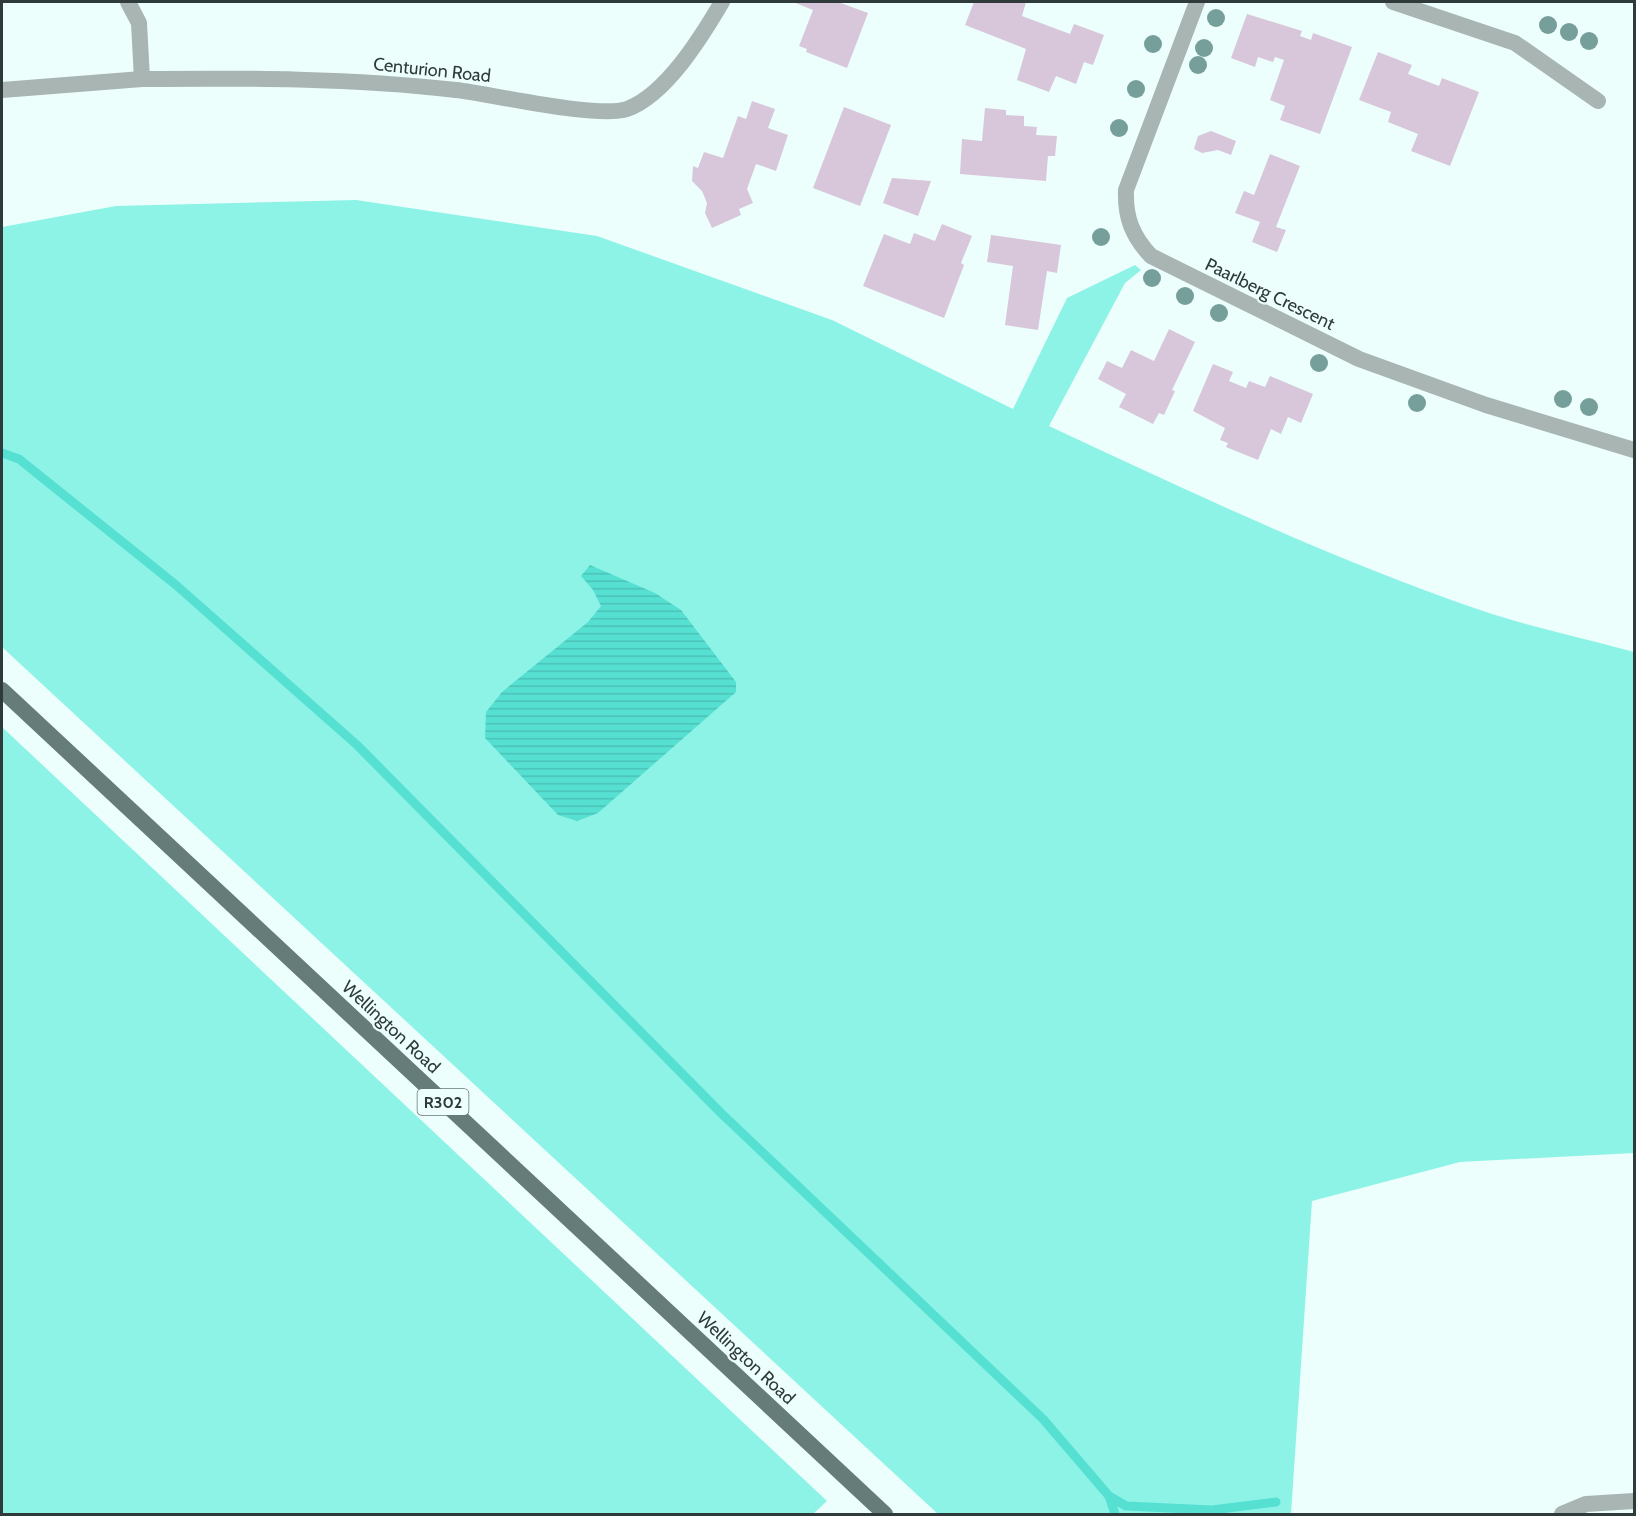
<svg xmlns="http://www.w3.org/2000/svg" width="1636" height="1516" font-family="Cabin,sans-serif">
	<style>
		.green { fill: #8df3e7 }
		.water { fill: url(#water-rules) }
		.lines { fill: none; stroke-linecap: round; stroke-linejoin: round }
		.stream { stroke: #56e0d2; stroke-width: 9 }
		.building { fill: #d8c7da }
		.minor { stroke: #a8b5b3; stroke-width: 16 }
		.primary { stroke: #657c79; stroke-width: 16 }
		.tree { fill: #769f9b }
		.labels { text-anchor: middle; stroke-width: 4.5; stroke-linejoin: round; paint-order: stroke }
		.shield { fill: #ecfffc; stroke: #687674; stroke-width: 1.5 }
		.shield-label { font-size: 16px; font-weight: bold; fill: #2f3b3a }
		.street-label { font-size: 18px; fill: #2f3b3a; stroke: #ecfffc }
	</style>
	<defs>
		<pattern id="water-rules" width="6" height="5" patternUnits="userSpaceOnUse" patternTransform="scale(1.5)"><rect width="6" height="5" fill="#56e0d2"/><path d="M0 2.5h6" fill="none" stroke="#4bc1b5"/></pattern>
	</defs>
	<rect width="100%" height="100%" fill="#ecfffc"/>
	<g class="green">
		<path d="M356,200L597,236L832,320L1013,409L1067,298L1135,265L1141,270L1125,283L1049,426C1190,492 1332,559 1480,610C1530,627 1583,638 1634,652V1153L1460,1162L1312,1201L1291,1514H938L2,647V227L116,206Z"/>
		<path d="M2,727L827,1501L813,1514H2Z"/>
	</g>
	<path class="water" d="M590,565L655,593L681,610L736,682V692L598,813L577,821L558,815L485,738L486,712L502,692L588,622L601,606L593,590L581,576Z"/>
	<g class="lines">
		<g class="stream">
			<path d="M2,453L19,459L176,585L357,745L721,1113L1043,1419L1109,1496L1126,1506L1212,1510L1276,1502"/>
			<path d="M1109,1496L1115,1514"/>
		</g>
	</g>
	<g class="building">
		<path d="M793,2H838L868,13L847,68L806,52L807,49L799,46L813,10Z"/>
		<path d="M974,2H1026L1022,16L1070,34L1074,24L1104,35L1093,65L1084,62L1076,84L1056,76L1049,92L1017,80L1026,49L965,25Z"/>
		<path d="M1247,14L1302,31L1300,36L1311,40L1313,33L1352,47L1320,134L1280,120L1285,106L1270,100L1284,60L1275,57L1273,62L1258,57L1255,67L1231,58Z"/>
		<path d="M1378,52L1412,65L1408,74L1439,86L1442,78L1479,92L1450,166L1411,151L1418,134L1388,122L1391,112L1359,100Z"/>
		<path d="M752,101L775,109L768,128L788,135L776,171L756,164L747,189L753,203L739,209L741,215L712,228L705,213L707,203L702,191L692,181L693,166L698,168L704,152L723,158L738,116L746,119Z"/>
		<path d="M844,107L891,125L860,206L813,188Z"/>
		<path d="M985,108L1006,110V115L1024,116V126L1037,127L1036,135L1057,136L1055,156H1048L1046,181L960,174L962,139L982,141Z"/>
		<path d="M1211,131L1236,141L1231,155L1218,150L1202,153L1194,149L1198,136Z"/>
		<path d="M1270,154L1300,166L1276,227L1286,230L1277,252L1252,242L1260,222L1235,213L1244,191L1254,195Z"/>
		<path d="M892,178L931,181L918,216L883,203Z"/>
		<path d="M942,224L972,236L961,263L964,265L944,318L863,286L884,234L910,244L914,233L935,241Z"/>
		<path d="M991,235L1061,245L1057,273L1047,271L1038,330L1005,325L1013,266L987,262Z"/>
		<path d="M1169,329L1195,342L1172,390L1175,391L1164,415L1159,413L1153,424L1119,407L1126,394L1098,379L1107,361L1122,368L1131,350L1154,361Z"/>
		<path d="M1213,364L1233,372L1229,381L1246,388L1249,381L1265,387L1270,376L1313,394L1301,423L1288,417L1281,434L1271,429L1258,460L1226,447L1228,443L1220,440L1225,428L1193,411Z"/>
	</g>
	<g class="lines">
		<g class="minor">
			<path d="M128,2L139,23L142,79C247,78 351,78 456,90C492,94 597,119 627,109C666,95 702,36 722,2"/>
			<path d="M1197,2L1126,190C1125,217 1132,236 1151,256L1359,359L1486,405L1634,450"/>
			<path d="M1393,2L1515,43L1598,101"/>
			<path d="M2,90L142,79"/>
			<path d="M1562,1514L1586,1504L1634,1501"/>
		</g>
		<path class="primary" d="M2,690L885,1514"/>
	</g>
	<g class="tree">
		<circle cx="1216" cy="18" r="9"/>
		<circle cx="1548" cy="25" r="9"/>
		<circle cx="1569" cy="32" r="9"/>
		<circle cx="1589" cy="41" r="9"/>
		<circle cx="1153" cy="44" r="9"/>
		<circle cx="1204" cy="48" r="9"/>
		<circle cx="1198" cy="65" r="9"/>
		<circle cx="1136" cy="89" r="9"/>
		<circle cx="1119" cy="128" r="9"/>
		<circle cx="1101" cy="237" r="9"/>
		<circle cx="1152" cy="278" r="9"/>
		<circle cx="1185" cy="296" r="9"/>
		<circle cx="1219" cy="313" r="9"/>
		<circle cx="1319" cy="363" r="9"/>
		<circle cx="1563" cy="399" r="9"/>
		<circle cx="1417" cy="403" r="9"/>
		<circle cx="1589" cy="407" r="9"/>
	</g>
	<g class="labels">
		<rect class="shield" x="417.5" y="1089" width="51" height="26" rx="4.5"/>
		<g class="shield-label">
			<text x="443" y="1108">R302</text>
		</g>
		<g class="street-label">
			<text transform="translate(432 70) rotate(6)" y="6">Centurion Road</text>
			<text transform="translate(1270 294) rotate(26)" y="6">Paarlberg Crescent</text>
			<text transform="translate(391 1027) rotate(43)" y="6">Wellington Road</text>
			<text transform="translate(746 1358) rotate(43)" y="6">Wellington Road</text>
		</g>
	</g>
	<rect width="1636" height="1516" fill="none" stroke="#2f3b3a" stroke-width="6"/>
</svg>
